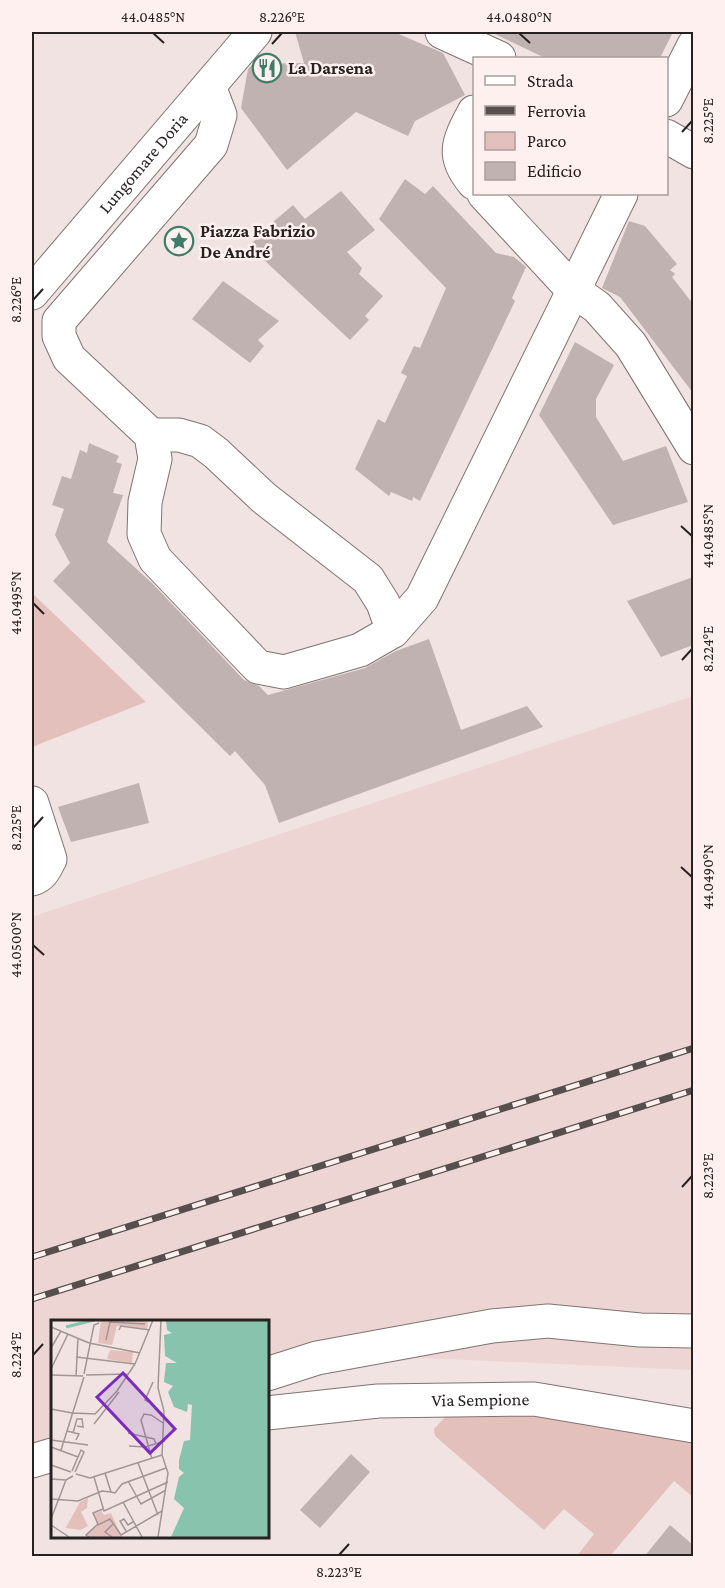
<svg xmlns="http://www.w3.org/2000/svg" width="725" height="1588" font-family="'Crimson Pro',serif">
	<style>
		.built { fill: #ecd5d3 }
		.green { fill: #e4c0bc }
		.building { fill: #bfb2b1 }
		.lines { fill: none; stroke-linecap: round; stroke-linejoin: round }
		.minor-casing { stroke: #7f7472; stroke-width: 35 }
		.minor { stroke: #fff; stroke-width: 33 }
		.rail-casing { stroke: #564f4e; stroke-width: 7 }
		.rail { stroke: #fef0ef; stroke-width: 4.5; stroke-dasharray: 14; stroke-linecap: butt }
		.ticks { fill: none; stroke: #272221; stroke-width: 2 }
		.labels { text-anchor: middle; stroke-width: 5; stroke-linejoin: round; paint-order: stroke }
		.poi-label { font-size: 18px; font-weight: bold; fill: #272221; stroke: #fef0ef; text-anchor: start }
		.street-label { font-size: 18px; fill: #272221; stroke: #fef0ef }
		.inset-river { fill: none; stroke: #88c3ad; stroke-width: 3 }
		.inset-road { fill: none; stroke: #a09695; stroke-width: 1.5 }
		.view { fill: #7b2cbf; fill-opacity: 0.15; stroke: #7b2cbf; stroke-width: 3 }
		.inset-edge { fill: none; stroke: #272221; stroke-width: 3 }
		.neatline { fill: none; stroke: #272221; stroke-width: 2 }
		.ticks-label { font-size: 15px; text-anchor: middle; fill: #272221 }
	</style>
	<rect width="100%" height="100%" fill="#f0e3e2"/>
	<path class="built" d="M693,696V1370L422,1358L341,1368L267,1387V1321H52V1438L32,1443V917Z"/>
	<g class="green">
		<path d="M32,593L146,702L32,747Z"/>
		<path d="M539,1414L693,1442V1497L674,1481L610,1556H577L594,1534L564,1509L544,1530L435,1436L434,1429L446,1416Z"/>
	</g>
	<g class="building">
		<path d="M295,32H394L443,53L465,95L415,121L408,136L356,112L287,170L241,108L248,69L253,64L304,63Z"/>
		<path d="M491,32H673L660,58H545Z"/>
		<path d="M405,179L425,194L433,186L496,253L514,257L526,267L512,298L515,301L420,501L413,497L412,501L391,492L389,496L355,469L378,419L385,423L407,376L401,373L414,346L420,348L446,288L379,219Z"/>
		<path d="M341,191L375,230L347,252L362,268L359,274L383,296L365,316L369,320L350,340L250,247L260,233L293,205L305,219Z"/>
		<path d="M629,221L645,226L677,264L670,270L675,274L672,277L693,304V393L620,297L602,288Z"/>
		<path d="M223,281L279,321L258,340L264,346L250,363L192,319Z"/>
		<path d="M575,342L614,365L596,399V417L623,461L666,446L688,502L613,525L539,415Z"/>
		<path d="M89,443L119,456L116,462L122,464L113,493L123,495L107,542L153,584L244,680L259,686L268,695L365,668L396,651L429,639L461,730L527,706L543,727L279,823L265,785L235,751L230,756L53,581L70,563L55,535L64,509L52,505L62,476L71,479L80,450L87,453Z"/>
		<path d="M693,577V645L661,657L627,601Z"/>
		<path d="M139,783L149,823L71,842L58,807Z"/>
		<path d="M351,1454L370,1472L320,1528L300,1510Z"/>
		<path d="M670,1525L693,1545V1557H644Z"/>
	</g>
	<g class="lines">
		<g class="minor-casing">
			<g id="minor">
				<path d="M442,32L499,58"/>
				<path d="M209,86L220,115L211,145L59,321V336L69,358L151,435L155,459L145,502L144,534L155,559L258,667L284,672L360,650L393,631L422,598L621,194"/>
				<path d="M666,100L694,45"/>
				<path d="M474,112C459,141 450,155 474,183"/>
				<path d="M666,136L694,152"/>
				<path d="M484,194L573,290L597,307L631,345L694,448"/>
				<path id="s1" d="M32,293L255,32"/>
				<path d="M151,435H179L200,441L216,453L264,498L368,579L383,603L393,631"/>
				<path d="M32,803L50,859C45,869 42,876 32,879"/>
				<path d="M267,1374L317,1358L492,1326L548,1321L640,1330L694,1331"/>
				<path id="s2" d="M267,1413L378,1401L534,1399L694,1426"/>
				<path d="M32,1461L52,1455"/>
			</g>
		</g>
		<use href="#minor" class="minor"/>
		<g class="rail-casing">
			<g id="rail">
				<path d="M32,1257L694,1048"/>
				<path d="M32,1299L694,1090"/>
			</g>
		</g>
		<use href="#rail" class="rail"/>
	</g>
	<path class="ticks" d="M153,33L164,43M519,33L530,43M272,44L282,33M682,132L692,121M33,300L43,289M681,526L692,536M33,603L44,614M682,660L692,649M33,828L43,817M681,867L692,877M33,945L44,955M682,1187L692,1176M33,1355L43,1344M339,1555L349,1544"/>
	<defs>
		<g id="restaurant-ring" transform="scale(1.5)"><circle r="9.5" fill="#fef0ef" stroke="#3f7d68" stroke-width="1.5"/><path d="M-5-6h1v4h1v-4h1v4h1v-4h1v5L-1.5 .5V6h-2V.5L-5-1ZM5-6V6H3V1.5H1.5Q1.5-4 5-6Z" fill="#3f7d68"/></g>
		<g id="sight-ring" transform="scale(1.5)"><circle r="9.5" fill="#fef0ef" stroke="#3f7d68" stroke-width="1.5"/><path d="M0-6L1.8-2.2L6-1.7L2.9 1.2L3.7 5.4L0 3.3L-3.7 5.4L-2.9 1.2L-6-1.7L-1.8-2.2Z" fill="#3f7d68"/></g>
	</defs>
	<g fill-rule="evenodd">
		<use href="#restaurant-ring" x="267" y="68"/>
		<use href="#sight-ring" x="179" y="241"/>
	</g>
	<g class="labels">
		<g class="poi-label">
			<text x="288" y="74">La Darsena</text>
			<text x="200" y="237">Piazza Fabrizio<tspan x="200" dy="21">De André</tspan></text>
		</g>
		<g class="street-label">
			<text dy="6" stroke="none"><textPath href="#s1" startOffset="171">Lungomare Doria</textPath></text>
			<text dy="6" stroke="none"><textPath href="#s2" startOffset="214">Via Sempione</textPath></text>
		</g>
	</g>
	<g transform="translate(51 1320)">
		<rect width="218" height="218" fill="#f0e3e2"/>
		<path d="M50,0H97L96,9L66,6L61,25L47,23ZM59,30L82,32L81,43L56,39ZM37,178L36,188L30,192L37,206L29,210L15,208L13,211L29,182ZM50,191L53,195L60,193L71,217H38L36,214L46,206L43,194Z" fill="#e4c0bc"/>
		<path d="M115,0H217V217H120L133,188L123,179L128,157L133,153L128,149V140L133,121L139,120L141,85L137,84L136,92L123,87L117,72L122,66L113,62L115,43H126L114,36L113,15L121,13L116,10Z" fill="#88c3ad"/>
		<path class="inset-river" d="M15,7L43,0"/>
		<path class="inset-road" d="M0,7L38,23L89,33M68,10L70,6L99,10M55,20L59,2L94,4M0,28L10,11M25,37L84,44M0,49L17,14M33,54L43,5L48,3M0,55L32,56M35,55L77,54M25,56L27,18M97,82L94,80L102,62M0,89L21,93M22,93L44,94L66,71L84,44L102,0M43,104L68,72M16,111L28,114L25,120M22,113L26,99H31L32,107L26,106M77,113L103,119L105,124M0,120L37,125M78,126L94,127L114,121M0,127L27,137M10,130L33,57M101,139L90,100L93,94L100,95L112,103M87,143L107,195M0,145L20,152M21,151L30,130L33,132L24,152M54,153L60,172L64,173L71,164L115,148M25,154L39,158L111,135M43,157L53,191L117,162M0,159L15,160L22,156M77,161L90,184L115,170M0,179L27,181L51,171L60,172M72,182L91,217M0,199L15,160M0,205L18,217M47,205L59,199L70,215L111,191M75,211L69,201L73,199L77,205L82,202M38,217L35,215L47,204L42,193L52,189M61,217L54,212L63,203M107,217L117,153L111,135L113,91L107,68L110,0"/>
		<path class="view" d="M72,53L124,109L99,133L46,77Z"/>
		<rect width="218" height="218" class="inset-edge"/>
	</g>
	<rect width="725" height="1588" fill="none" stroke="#fef0ef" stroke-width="66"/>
	<rect x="473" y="57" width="195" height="138" fill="#fef0ef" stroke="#a89e9d" stroke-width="1.5"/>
	<rect x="485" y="76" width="30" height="9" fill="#ffffff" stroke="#a89e9d" stroke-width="1.5"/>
	<text x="527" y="87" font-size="18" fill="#272221">Strada</text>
	<rect x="485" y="106" width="30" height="9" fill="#564f4e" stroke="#a89e9d" stroke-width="1.5"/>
	<text x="527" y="117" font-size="18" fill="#272221">Ferrovia</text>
	<rect x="485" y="132" width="30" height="18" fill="#e4c0bc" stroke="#a89e9d" stroke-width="1.5"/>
	<text x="527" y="147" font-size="18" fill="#272221">Parco</text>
	<rect x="485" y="162" width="30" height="18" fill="#bfb2b1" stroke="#a89e9d" stroke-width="1.5"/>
	<text x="527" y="177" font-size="18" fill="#272221">Edificio</text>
	<rect x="33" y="33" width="659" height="1522" class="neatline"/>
	<g class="ticks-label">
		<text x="153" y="22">44.0485°N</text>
		<text x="282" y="22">8.226°E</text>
		<text x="519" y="22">44.0480°N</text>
		<text transform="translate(708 121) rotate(-90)" y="5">8.225°E</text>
		<text transform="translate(16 300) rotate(-90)" y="5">8.226°E</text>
		<text transform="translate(708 536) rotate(-90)" y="5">44.0485°N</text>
		<text transform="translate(16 603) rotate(-90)" y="5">44.0495°N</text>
		<text transform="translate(708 649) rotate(-90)" y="5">8.224°E</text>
		<text transform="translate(16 828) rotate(-90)" y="5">8.225°E</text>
		<text transform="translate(708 877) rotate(-90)" y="5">44.0490°N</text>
		<text transform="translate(16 945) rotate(-90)" y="5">44.0500°N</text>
		<text transform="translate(708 1176) rotate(-90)" y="5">8.223°E</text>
		<text transform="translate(16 1355) rotate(-90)" y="5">8.224°E</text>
		<text x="339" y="1577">8.223°E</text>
	</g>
</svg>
